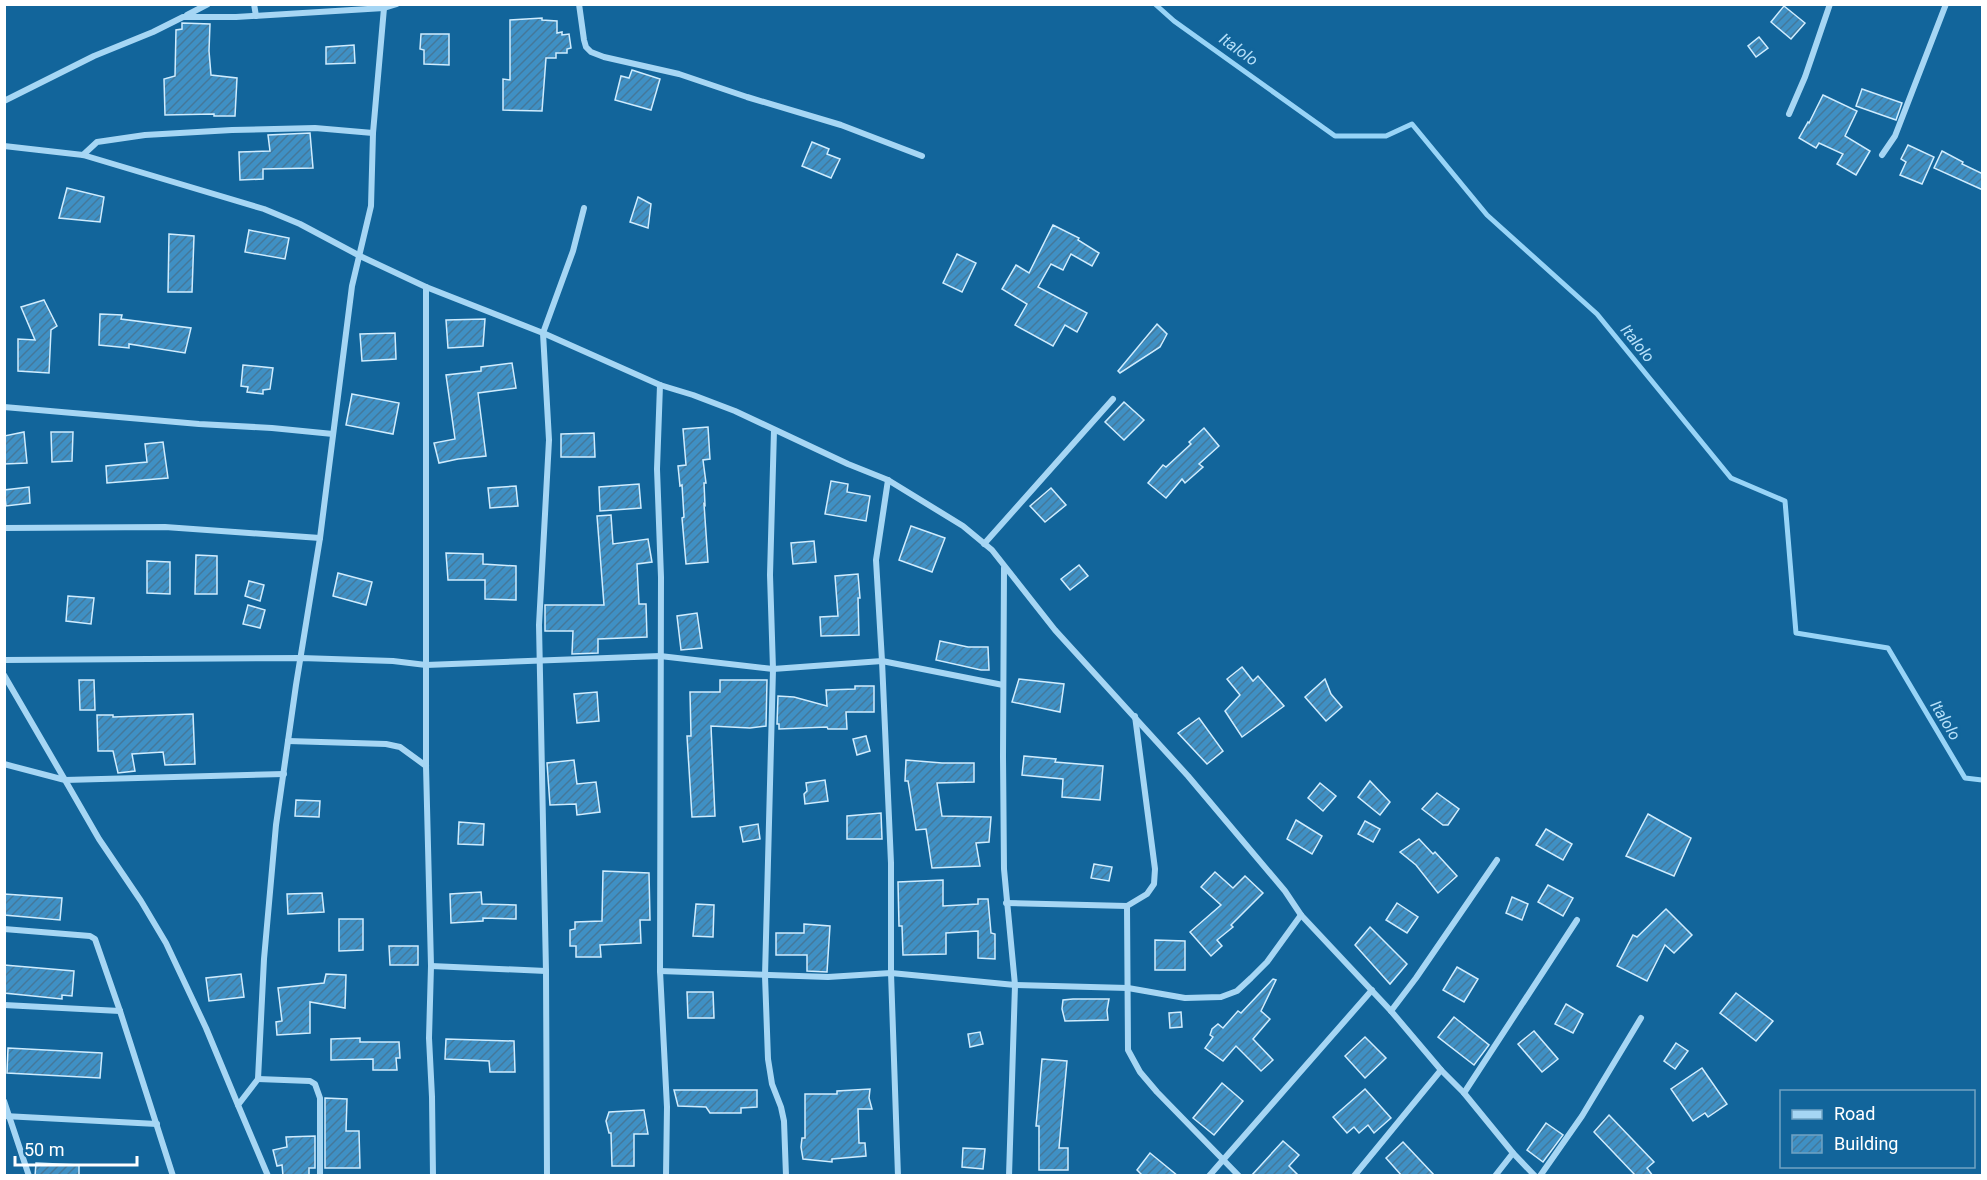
<svg xmlns="http://www.w3.org/2000/svg" width="1987" height="1180" font-family="Roboto,sans-serif">
	<style>
		.lines { fill: none; stroke-linecap: round; stroke-linejoin: round }
		.stream { stroke: #98d4f7; stroke-width: 5 }
		.building { fill: url(#building-hatch); stroke: #cfecfe; stroke-width: 1.5 }
		.minor { stroke: #a6d6f4; stroke-width: 6 }
		.labels { text-anchor: middle; stroke-width: 6; stroke-linejoin: round; paint-order: stroke }
		.water-label { font-size: 16px; font-style: italic; fill: #b7e1fa; stroke: #12659b }
	</style>
	<defs>
		<pattern id="building-hatch" width="6" height="6" patternUnits="userSpaceOnUse" patternTransform="scale(1.5)"><rect width="6" height="6" fill="#3f90c4"/><path d="M-1 1l2-2M0 6l6-6M5 7l2-2" fill="none" stroke="#44789a"/></pattern>
	</defs>
	<rect width="100%" height="100%" fill="#12659b"/>
	<g class="lines">
		<path class="stream" d="M1155,4L1174,21L1335,136H1386L1412,124L1487,215L1597,314L1731,478L1785,501L1796,633L1888,648L1965,778L1982,780"/>
	</g>
	<g class="building">
		<path d="M1784,6L1805,23L1791,39L1771,22Z"/>
		<path d="M542,18V20L557,21V33L562,32V35L569,34L571,48L567,49V53H556V58H546L542,111L503,110V79L510,80V20Z"/>
		<path d="M182,23L210,24L209,51L211,75L237,78L235,116H214V114L165,115L164,79L175,76L176,30L182,29Z"/>
		<path d="M421,34H449V65L424,64V50L420,49Z"/>
		<path d="M1759,37L1768,48L1756,57L1748,46Z"/>
		<path d="M354,45L355,63L326,64V47Z"/>
		<path d="M632,70L660,79L651,110L615,100L621,76L629,78Z"/>
		<path d="M1862,89L1902,103L1896,120L1856,106Z"/>
		<path d="M1823,95L1857,111L1845,136L1870,151L1856,175L1837,164L1843,154L1819,143L1816,148L1799,138L1808,122L1809,123Z"/>
		<path d="M310,133L313,168L263,169V179L240,180L239,152L270,151L268,135Z"/>
		<path d="M812,142L829,149L827,154L840,159L831,178L802,166Z"/>
		<path d="M1908,145L1934,157L1922,184L1900,175L1906,162L1901,159Z"/>
		<path d="M1942,151L1963,162L1962,164L1983,174V190L1934,168Z"/>
		<path d="M67,188L104,197L100,222L59,218Z"/>
		<path d="M638,197L651,204L648,228L630,222Z"/>
		<path d="M1053,225L1079,238L1078,240L1099,253L1092,266L1071,254L1063,270L1051,264L1038,287L1087,313L1077,332L1065,325L1053,346L1015,325L1027,304L1002,289L1016,265L1029,273Z"/>
		<path d="M249,230L289,238L285,259L245,252Z"/>
		<path d="M169,234L194,236L192,292H168Z"/>
		<path d="M957,254L976,263L962,292L943,283Z"/>
		<path d="M44,300L57,326L51,330L49,373L18,371V339L35,340L21,307Z"/>
		<path d="M100,314L122,315L121,319L191,328L185,353L129,344V348L99,345Z"/>
		<path d="M485,319L483,346L448,348L446,320Z"/>
		<path d="M1157,324L1167,334L1160,347L1120,373L1118,371Z"/>
		<path d="M395,333L396,359L362,361L360,334Z"/>
		<path d="M512,363L516,388L478,393L486,456L458,459L439,463L434,443L455,439L446,375L481,371V367Z"/>
		<path d="M243,365L273,368L270,389L263,390V394L247,392L248,387L241,386Z"/>
		<path d="M352,394L399,403L393,434L346,425Z"/>
		<path d="M1124,402L1144,420L1124,440L1105,422Z"/>
		<path d="M708,427L710,459L703,460L706,483H704L705,505L704,504L708,562L686,564L682,518L684,517L682,485L680,486L678,466L686,465L683,429Z"/>
		<path d="M1204,428L1219,446L1199,464L1203,467L1185,483L1182,479L1166,498L1148,483L1163,465L1166,467L1191,444L1189,442Z"/>
		<path d="M24,432L27,463L4,464V436Z"/>
		<path d="M51,432H73L72,461L52,462Z"/>
		<path d="M594,433L595,457H561V434Z"/>
		<path d="M163,442L168,478L107,483L106,466L147,462L145,444Z"/>
		<path d="M831,481L848,484L847,492L870,496L866,521L825,514Z"/>
		<path d="M639,484L641,508L600,511L599,487Z"/>
		<path d="M516,486L518,506L490,508L488,488Z"/>
		<path d="M29,487L30,503L6,506L4,490Z"/>
		<path d="M1051,488L1066,505L1045,522L1030,506Z"/>
		<path d="M611,515L613,544L648,539L652,562L637,564L639,604H646L647,637L598,639V653L572,654L573,631H545V605H604L597,516Z"/>
		<path d="M911,526L945,538L932,572L899,560Z"/>
		<path d="M814,541L816,562L793,564L791,543Z"/>
		<path d="M446,553L483,554V564L516,566V600L485,599V580H448Z"/>
		<path d="M196,555L217,556V594H195Z"/>
		<path d="M147,561L170,562V594L147,593Z"/>
		<path d="M1079,565L1088,576L1070,590L1061,579Z"/>
		<path d="M338,573L372,582L366,605L333,596Z"/>
		<path d="M858,574L860,598H858L859,635L821,636L820,617L838,616L835,576Z"/>
		<path d="M249,581L264,585L260,601L245,596Z"/>
		<path d="M68,596L94,598L91,624L66,621Z"/>
		<path d="M248,605L265,610L260,628L243,624Z"/>
		<path d="M697,613L702,648L681,650L677,616Z"/>
		<path d="M940,641L968,647H988L989,670H981L936,660Z"/>
		<path d="M1242,667L1253,681L1258,676L1284,706L1242,737L1225,711L1240,695L1227,679Z"/>
		<path d="M1019,679L1064,684L1060,712L1012,702Z"/>
		<path d="M1325,679L1331,694L1342,707L1326,721L1305,697Z"/>
		<path d="M79,680H94L95,710H80Z"/>
		<path d="M720,680H767L766,726L750,728L711,726L715,816L692,817L687,736H691L690,692H720Z"/>
		<path d="M855,686H874V712H846L847,729H828L827,727L779,729V724H777L778,696L794,697L827,706L826,690L855,689Z"/>
		<path d="M597,692L599,721L577,723L574,694Z"/>
		<path d="M193,714L195,764L165,765L163,752L132,754L135,771L118,773L113,751H98L97,715H113V717Z"/>
		<path d="M1199,718L1223,751L1207,764L1178,733Z"/>
		<path d="M866,736L870,751L857,755L853,739Z"/>
		<path d="M1024,756L1056,759L1055,762L1103,766L1100,800L1062,797L1063,779L1022,775Z"/>
		<path d="M574,760L577,784L596,782L600,812L577,815L576,804L550,805L547,763Z"/>
		<path d="M906,760L942,763H974V782L937,783L942,816L991,817L989,842L976,843L980,866L932,868L926,829L916,830L908,781H905Z"/>
		<path d="M825,780L828,801L805,804L804,794L807,791L806,783Z"/>
		<path d="M1370,781L1390,802L1380,815L1358,797Z"/>
		<path d="M1320,783L1336,796L1323,811L1308,798Z"/>
		<path d="M1437,793L1459,809L1448,825H1443L1422,809Z"/>
		<path d="M296,800L320,801L319,817L295,816Z"/>
		<path d="M881,813L882,839H847V816Z"/>
		<path d="M1648,814L1691,838L1674,876L1626,856Z"/>
		<path d="M1296,820L1322,836L1312,854L1287,839Z"/>
		<path d="M1365,821L1380,829L1373,842L1358,834Z"/>
		<path d="M459,822L484,824L483,845L458,844Z"/>
		<path d="M758,824L760,839L743,842L740,827Z"/>
		<path d="M1546,829L1572,844L1563,860L1536,845Z"/>
		<path d="M1419,839L1433,854L1435,852L1457,876L1438,893L1416,865L1400,852Z"/>
		<path d="M1094,864L1112,867L1109,881L1091,878Z"/>
		<path d="M603,871L649,873L650,920H640L641,943L600,945L601,957H576V946H570V930L575,929V922L602,921Z"/>
		<path d="M1215,872L1233,888L1245,876L1263,893L1231,925L1233,927L1217,940L1222,946L1211,956L1190,932L1221,905L1201,887Z"/>
		<path d="M943,880V906L978,904V899H988L991,933L995,934V959L978,958V931L946,933V954L903,955L902,926H899L898,882Z"/>
		<path d="M1548,885L1573,898L1563,916L1538,902Z"/>
		<path d="M481,892L482,904L516,905V919L483,918V921L451,923L450,894Z"/>
		<path d="M322,893L324,912L288,914L287,894Z"/>
		<path d="M4,894L62,898L60,920L4,915Z"/>
		<path d="M1512,897L1528,904L1522,920L1506,913Z"/>
		<path d="M1397,903L1418,917L1407,933L1386,920Z"/>
		<path d="M696,904L714,905L713,937L693,936Z"/>
		<path d="M1666,909L1692,935L1674,953L1665,945L1647,981L1617,966L1633,935L1637,937Z"/>
		<path d="M339,919H363V950L339,951Z"/>
		<path d="M804,924L830,926L827,972L807,971V955H776V933H804Z"/>
		<path d="M1370,927L1407,964L1390,984L1355,945Z"/>
		<path d="M1155,940L1185,941V970H1155Z"/>
		<path d="M389,946H418V965H390Z"/>
		<path d="M4,965L74,971L72,996L62,995V999L4,993Z"/>
		<path d="M1457,967L1478,979L1464,1002L1443,990Z"/>
		<path d="M241,974L244,997L209,1001L206,978Z"/>
		<path d="M326,974L346,975L345,1008L310,1002V1033L277,1035L276,1022L282,1021L278,988L324,983Z"/>
		<path d="M1273,979L1276,980L1261,1011L1270,1019L1253,1039L1273,1060L1261,1071L1236,1046L1223,1061L1205,1048L1213,1037L1210,1035L1212,1029L1218,1024L1223,1028L1238,1011L1241,1013Z"/>
		<path d="M687,992H713L714,1018H688Z"/>
		<path d="M1736,993L1773,1021L1756,1041L1720,1013Z"/>
		<path d="M1073,999H1109L1107,1010L1108,1020L1065,1021L1062,1009L1063,1000Z"/>
		<path d="M1566,1004L1583,1014L1573,1033L1555,1024Z"/>
		<path d="M1181,1012L1182,1027L1170,1028L1169,1013Z"/>
		<path d="M1454,1017L1489,1045L1474,1065L1438,1037Z"/>
		<path d="M1534,1031L1558,1059L1542,1072L1518,1044Z"/>
		<path d="M980,1032L983,1044L970,1047L968,1034Z"/>
		<path d="M1365,1037L1386,1058L1365,1078L1345,1056Z"/>
		<path d="M360,1038V1042H399L400,1058H396L397,1070H373V1059L331,1060V1039Z"/>
		<path d="M446,1039L514,1041L515,1072H490L489,1061L445,1059Z"/>
		<path d="M1676,1043L1688,1051L1675,1069L1664,1061Z"/>
		<path d="M8,1048L102,1053L100,1078L7,1073Z"/>
		<path d="M1042,1059L1067,1061L1059,1148H1068V1170H1039V1126H1036Z"/>
		<path d="M1702,1068L1727,1104L1708,1117L1705,1113L1693,1121L1671,1089Z"/>
		<path d="M1222,1083L1243,1101L1214,1135L1193,1118Z"/>
		<path d="M870,1089L869,1098L872,1109H858L859,1143H865L866,1156L832,1159V1162L803,1159L801,1147L802,1138H805V1094H837V1091Z"/>
		<path d="M1365,1089L1391,1118L1374,1133L1368,1125L1359,1133L1354,1127L1347,1133L1333,1117Z"/>
		<path d="M674,1090H757V1107L741,1108V1113H710L706,1107L678,1106Z"/>
		<path d="M325,1098L347,1099L346,1131H359L360,1168H325Z"/>
		<path d="M644,1110L648,1134H634V1166H612L611,1133H609L606,1121L609,1112Z"/>
		<path d="M1609,1115L1654,1162L1647,1168L1653,1176H1636L1594,1132Z"/>
		<path d="M1546,1123L1563,1135L1543,1162L1527,1150Z"/>
		<path d="M315,1136V1168H309V1176H283L282,1165L277,1166L273,1150L287,1147L286,1137Z"/>
		<path d="M1283,1141L1299,1155L1289,1166L1299,1176H1251Z"/>
		<path d="M1403,1142L1435,1176H1402L1386,1158Z"/>
		<path d="M963,1148L985,1149L983,1169L962,1167Z"/>
		<path d="M1150,1153L1178,1176H1143L1137,1170Z"/>
		<path d="M36,1163L79,1165V1176H35Z"/>
	</g>
	<g class="lines">
		<g class="minor">
			<path d="M254,4L256,16"/>
			<path d="M579,4L584,40L586,47L591,52L604,57L679,74L747,97L841,125L922,156"/>
			<path d="M187,15L208,4"/>
			<path d="M4,101L94,56L153,32L183,17H236L384,8L397,4"/>
			<path d="M1789,114L1805,77L1830,4"/>
			<path d="M4,146L83,155L264,209L300,224L360,256L426,287L543,333L660,385L693,395L735,411L848,464L888,480L963,526L992,550L1055,630L1188,776L1285,891L1301,915L1391,1011L1441,1070L1464,1093L1513,1153L1535,1176"/>
			<path d="M83,155L97,142L145,135L232,130L315,128L373,133"/>
			<path d="M1882,155L1895,136L1946,4"/>
			<path d="M426,287V766L431,966L429,1038L432,1097L433,1176"/>
			<path d="M660,385L657,469L661,577L660,971L667,1107L666,1176"/>
			<path d="M4,407L199,424L272,428L333,434"/>
			<path d="M774,430L770,575L773,669L765,976L768,1059L772,1084L781,1107L784,1121L786,1176"/>
			<path d="M888,480L876,560L882,661L891,863V973L898,1176"/>
			<path d="M4,528L165,527L320,538"/>
			<path d="M984,544L1113,399"/>
			<path d="M1004,568L1003,756L1004,869L1015,985L1009,1176"/>
			<path d="M4,660L301,658L393,661L426,665L660,656L773,669L882,661L1003,685"/>
			<path d="M4,675L65,780L284,774"/>
			<path d="M288,741L386,744L400,747L426,766"/>
			<path d="M4,764L65,780L99,839L141,901L166,943L206,1028L238,1105"/>
			<path d="M1006,903L1127,906L1147,894L1154,884L1155,869L1135,716"/>
			<path d="M1127,906L1128,1050L1140,1072L1157,1092L1239,1176"/>
			<path d="M4,929L90,936L95,939L120,1011L173,1176"/>
			<path d="M431,966L546,971"/>
			<path d="M660,971L828,977L891,973L1015,985L1128,988L1185,998L1221,997L1237,991L1251,978L1267,962L1301,915"/>
			<path d="M4,1005L120,1011"/>
			<path d="M1391,1011L1416,978L1497,860"/>
			<path d="M258,1079L310,1081L315,1084L320,1098V1176"/>
			<path d="M1464,1093L1577,920"/>
			<path d="M4,1101L29,1176"/>
			<path d="M4,1116L157,1124"/>
			<path d="M268,1176L238,1105L258,1079L264,959L276,825L296,685L320,538L352,286L371,206L373,133L384,8"/>
			<path d="M547,1176L546,971L539,625L549,440L543,333L573,251L584,208"/>
			<path d="M1209,1176L1372,990"/>
			<path d="M1354,1176L1441,1070"/>
			<path d="M1495,1176L1513,1153"/>
			<path d="M1540,1176L1582,1116L1641,1018"/>
		</g>
	</g>
	<g class="labels">
		<g class="water-label">
			<text transform="translate(1239 49) rotate(36)" y="6">Italolo</text>
			<text transform="translate(1638 343) rotate(51)" y="6">Italolo</text>
			<text transform="translate(1946 720) rotate(59)" y="6">Italolo</text>
		</g>
	</g>
	<rect width="1987" height="1180" fill="none" stroke="#ffffff" stroke-width="12"/>
	<rect x="1780" y="1090" width="195" height="78" fill="#12659b" stroke="#71a3c3" stroke-width="1.5"/>
	<rect x="1792" y="1110" width="30" height="9" fill="#a6d6f4" stroke="#71a3c3" stroke-width="1.5"/>
	<text x="1834" y="1120" font-size="18" fill="#ffffff">Road</text>
	<rect x="1792" y="1135" width="30" height="18" fill="url(#building-hatch)" stroke="#71a3c3" stroke-width="1.5"/>
	<text x="1834" y="1150" font-size="18" fill="#ffffff">Building</text>
	<path d="M15 1156v9h122v-9" fill="none" stroke="#ffffff" stroke-width="3"/>
	<text x="24" y="1156" font-size="18" fill="#ffffff" stroke="#12659b" stroke-width="4.5" paint-order="stroke">50 m</text>
</svg>
